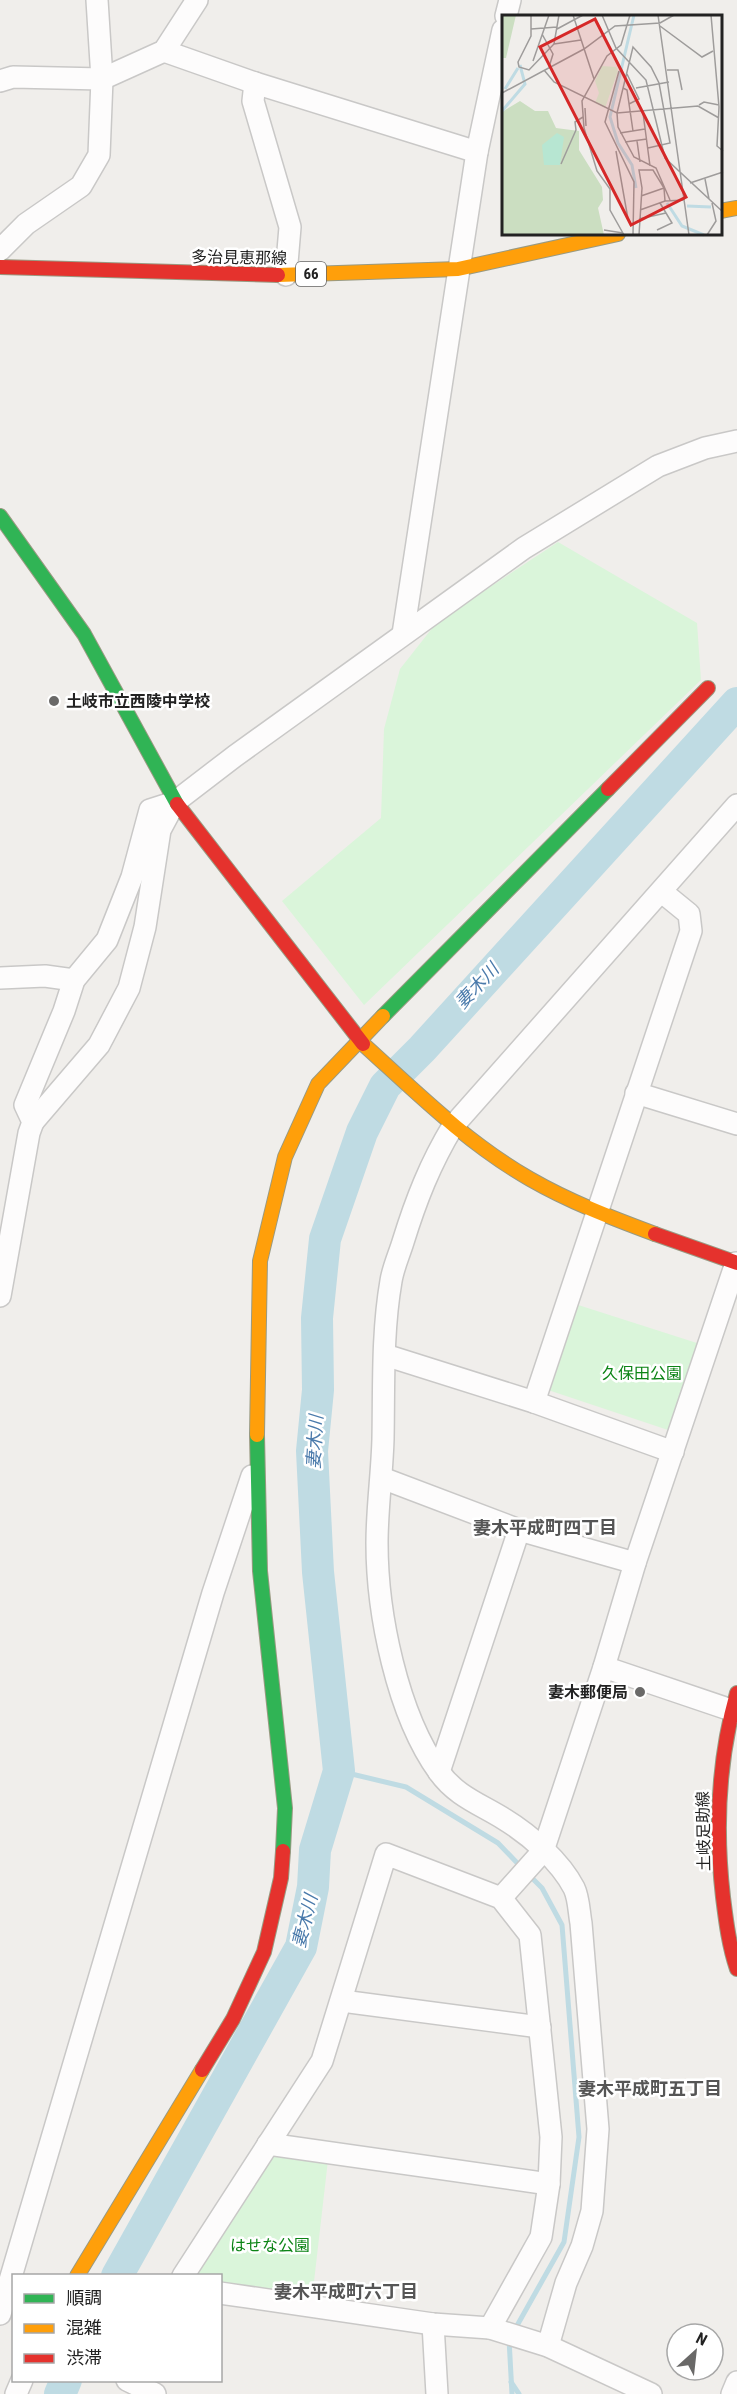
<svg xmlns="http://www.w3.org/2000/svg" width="737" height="2394" font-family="'Roboto Condensed','Noto Sans JP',sans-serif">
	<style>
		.park { fill: #daf5da }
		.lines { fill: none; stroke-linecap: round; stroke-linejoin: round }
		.stream { stroke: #bfdbe3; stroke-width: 5 }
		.river { stroke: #bfdbe3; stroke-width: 32 }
		.street-casing { stroke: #c9c8c7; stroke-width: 24 }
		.fast-casing { stroke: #999a82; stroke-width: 16 }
		.slow-casing { stroke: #999a82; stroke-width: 16 }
		.jam-casing { stroke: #999a82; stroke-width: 16 }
		.street { stroke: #fdfcfc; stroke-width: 21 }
		.fast { stroke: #30b455; stroke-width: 14 }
		.slow { stroke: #ff9f0a; stroke-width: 14 }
		.jam { stroke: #e5322d; stroke-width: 14 }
		.poi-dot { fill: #6a6968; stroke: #fff; stroke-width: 2 }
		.labels { text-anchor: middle; stroke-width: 5; stroke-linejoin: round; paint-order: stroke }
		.shield { fill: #fff; stroke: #646464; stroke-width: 1.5 }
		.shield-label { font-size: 15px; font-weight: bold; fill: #222 }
		.street-label { font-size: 16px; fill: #222; stroke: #fff }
		.poi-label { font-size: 16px; font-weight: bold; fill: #222; stroke: #fff; text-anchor: start }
		.park-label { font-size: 16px; fill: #0c8416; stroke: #fff }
		.water-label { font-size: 18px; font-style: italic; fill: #4a7aab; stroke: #fff }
		.neighbourhood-label { font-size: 18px; font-weight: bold; fill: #555; stroke: #fff }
		.inset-river { fill: none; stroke: #bfdbe3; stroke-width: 3 }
		.inset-road { fill: none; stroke: #9e9c9b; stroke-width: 1.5 }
		.view { fill: #d62828; fill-opacity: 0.15; stroke: #d62828; stroke-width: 3 }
		.inset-edge { fill: none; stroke: #222; stroke-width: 3 }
	</style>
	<rect width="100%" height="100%" fill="#f0eeeb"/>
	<g class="park">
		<path d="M558,542L697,623L701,680L364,1005L282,901L381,818L384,729L400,669L437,622Z"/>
		<path d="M572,1303L700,1344L671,1431L542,1388Z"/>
		<path d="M276,2152L328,2160L312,2299L221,2287L220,2276H194Z"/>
	</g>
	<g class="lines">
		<g class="stream">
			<path d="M339,1771L406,1787L498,1843L522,1868"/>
			<path d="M514,2331L564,2242L579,2137L562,1925L542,1888L528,1874"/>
			<path d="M509,2339L512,2394"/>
			<path d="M511,2382L519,2394"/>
		</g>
		<g class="river">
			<path d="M117,2276L301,1947L313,1887L315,1850L339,1771L318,1572L312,1451L318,1390L317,1318L325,1239L362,1132L385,1086L422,1049L737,703"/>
			<path d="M60,2394L66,2380"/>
		</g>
		<g class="street-casing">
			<g id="street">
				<path d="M506,16L510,0"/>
				<path d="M164,51L255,83L477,152"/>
				<path d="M0,81L13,77L102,79L164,51L197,0"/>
				<path d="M255,83L253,101L290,227L286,275"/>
				<path d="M0,250L26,224L81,186L99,155L102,79L97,0"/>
				<path d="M403,634L477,152L503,30"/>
				<path d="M0,978L45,976L74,980"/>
				<path d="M636,1093L737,1124"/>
				<path d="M33,1122L99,1045L129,988L145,927L160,830L175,802"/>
				<path d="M0,1296L29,1133L33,1122L25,1105L64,1011L74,980L107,940L132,877L150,810L175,802L235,756L524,548L658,466L705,448L737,441"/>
				<path d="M385,1355L534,1402L673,1452"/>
				<path d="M534,1402L691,931L689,914L662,892"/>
				<path d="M382,1478L519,1530L635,1563"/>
				<path d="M604,1667L737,1712"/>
				<path d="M439,1772L519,1530"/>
				<path d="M501,1898L543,1851L604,1667L635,1563L736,1263"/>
				<path d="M342,2001L540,2027"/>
				<path d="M268,2144L549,2184"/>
				<path d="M183,2276L322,2061L386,1854L501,1898L530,1935L551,2137L549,2184L541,2237L490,2328"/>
				<path d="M220,2293L433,2324L490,2328L548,2346L651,2394"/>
				<path d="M0,2314L213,1593L252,1476"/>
				<path d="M433,2324L437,2394"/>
				<path d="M548,2346L566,2283L582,2246L592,2211L598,2129L581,1923C579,1913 579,1898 574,1888C560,1861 530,1835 504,1819C480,1804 456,1796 439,1772C397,1714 377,1613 377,1543C377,1509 382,1474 383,1439C384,1387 382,1333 391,1281C393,1268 399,1255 403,1242C416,1200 430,1164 453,1126L737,805"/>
				<path d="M127,2380L155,2394"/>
				<path d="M16,2394L22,2380"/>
				<path d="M732,2394L737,2382"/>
			</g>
		</g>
		<g class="fast-casing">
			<g id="fast">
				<path d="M0,516L84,634L177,804"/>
				<path d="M383,1016L608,789"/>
				<path d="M257,1435L260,1571L285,1808L283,1851"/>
			</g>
		</g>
		<g class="slow-casing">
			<g id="slow">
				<path d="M720,211L737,208"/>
				<path d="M278,275L458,269L618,234"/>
				<path d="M363,1044C416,1092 467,1143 530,1179C570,1202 612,1218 655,1234"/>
				<path d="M257,1435L260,1261L285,1157L318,1084L383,1016"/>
				<path d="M77,2276L202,2070"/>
			</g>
		</g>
		<g class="jam-casing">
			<g id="jam">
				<path d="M0,267L278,275"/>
				<path d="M608,789L708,688"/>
				<path d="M177,804L363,1044"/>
				<path d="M655,1234L737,1263"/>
				<path d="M737,1693C718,1760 715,1828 723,1897C726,1921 729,1946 737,1969"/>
				<path d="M202,2070L233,2019L264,1952L281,1878L283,1851"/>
			</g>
		</g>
		<use href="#street" class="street"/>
		<use href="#fast" class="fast"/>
		<use href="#slow" class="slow"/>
		<use href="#jam" class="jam"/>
	</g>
	<g class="poi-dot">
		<circle cx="54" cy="701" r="6"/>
		<circle cx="640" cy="1692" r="6"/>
	</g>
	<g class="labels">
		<rect class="shield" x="296" y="262" width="30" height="24" rx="4.5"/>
		<g class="shield-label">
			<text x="311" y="279">66</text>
		</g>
		<g class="street-label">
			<text transform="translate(239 257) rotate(1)" y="6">多治見恵那線</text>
			<text transform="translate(703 1831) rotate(-91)" y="6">土岐足助線</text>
		</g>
		<g class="poi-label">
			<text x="66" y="707">土岐市立西陵中学校</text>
			<text x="628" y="1698" text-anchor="end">妻木郵便局</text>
		</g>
		<g class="park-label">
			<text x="642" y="1379">久保田公園</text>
			<text x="270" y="2251">はせな公園</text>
		</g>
		<g class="water-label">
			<text transform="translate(477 986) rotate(-47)" y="6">妻木川</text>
			<text transform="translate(315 1442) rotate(-87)" y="6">妻木川</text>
			<text transform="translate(305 1921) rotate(-76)" y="6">妻木川</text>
		</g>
		<g class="neighbourhood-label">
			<text x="545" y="1534">妻木平成町四丁目</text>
			<text x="650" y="2095">妻木平成町五丁目</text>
			<text x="346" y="2298">妻木平成町六丁目</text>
		</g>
	</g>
	<g transform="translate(502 15)">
		<rect width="220" height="220" fill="#f0eeeb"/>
		<path d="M0,0H14L4,43H0ZM18,86L33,96H46L54,113L77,116V135L100,172L101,185L96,193L102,220H0V97Z" fill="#cbdec1"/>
		<path d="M100,51L114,52L116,56L103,93L93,88L97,78L93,66Z" fill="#daf5da"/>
		<path d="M55,118L62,122L58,150H42L40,130Z" fill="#b7e6d2"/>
		<path class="inset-river" d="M132,0L108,102L116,128L130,150L134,173M3,74L16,53M0,96L23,69L18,50M165,188L180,211L202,220M185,191L209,192"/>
		<path class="inset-road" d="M29,0V21L16,47L17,52L27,55L52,29L57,0M71,0L92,64M100,0L114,33L144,65L163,143L221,197M156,0L187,220M209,0L217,92L215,131L221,136M158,11L200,42L211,36M29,14L55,12M55,14L81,0M40,19L51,39L47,52M52,29L79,25M31,46L47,0M42,55L52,67L115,98L196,91L217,103M165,55H176L180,75M117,56L103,107L132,167L131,220M125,59L137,84L127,89M121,73L125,75L131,116M134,73L167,67M0,78L82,34L113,11L158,8L172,0M197,90L202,87L217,90M83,93L84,111M141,98L148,151M118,118L143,114M135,126L138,147M123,127L145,124M146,133L168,128L157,68L149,52L131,32L115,98L116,112L132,142L154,153L168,185M114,136L126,204M59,149L74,115L73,107L81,102M203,164L207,184M188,168L221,157M139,181L162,173M138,195L163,186L183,185M137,204L164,198M102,215L121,218M155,215L170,208L158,188M122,220L108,195V174L95,156L82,113L80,86L105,41L119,30L128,0M137,220L140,173L137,155H151L162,173L163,186M205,220L214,206L210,188"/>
		<path class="view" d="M93,4L184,182L129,210L38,32Z"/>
		<rect width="220" height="220" class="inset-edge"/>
	</g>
	<rect x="12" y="2274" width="210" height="108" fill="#ffffff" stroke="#a7a7a7" stroke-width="1.5"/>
	<rect x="24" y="2294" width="30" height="9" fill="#30b455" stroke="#a7a7a7" stroke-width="1.5"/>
	<text x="66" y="2304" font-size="18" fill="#222222">順調</text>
	<rect x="24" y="2324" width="30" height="9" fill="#ff9f0a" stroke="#a7a7a7" stroke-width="1.5"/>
	<text x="66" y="2334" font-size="18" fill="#222222">混雑</text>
	<rect x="24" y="2354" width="30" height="9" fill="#e5322d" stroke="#a7a7a7" stroke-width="1.5"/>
	<text x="66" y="2364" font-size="18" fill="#222222">渋滞</text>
	<g transform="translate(695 2352) rotate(27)"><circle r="28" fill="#ffffff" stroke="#a7a7a7" stroke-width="1.5"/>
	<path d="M0-4.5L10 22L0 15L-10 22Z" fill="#6a6968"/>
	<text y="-9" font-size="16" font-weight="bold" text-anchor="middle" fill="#222222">N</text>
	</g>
</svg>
